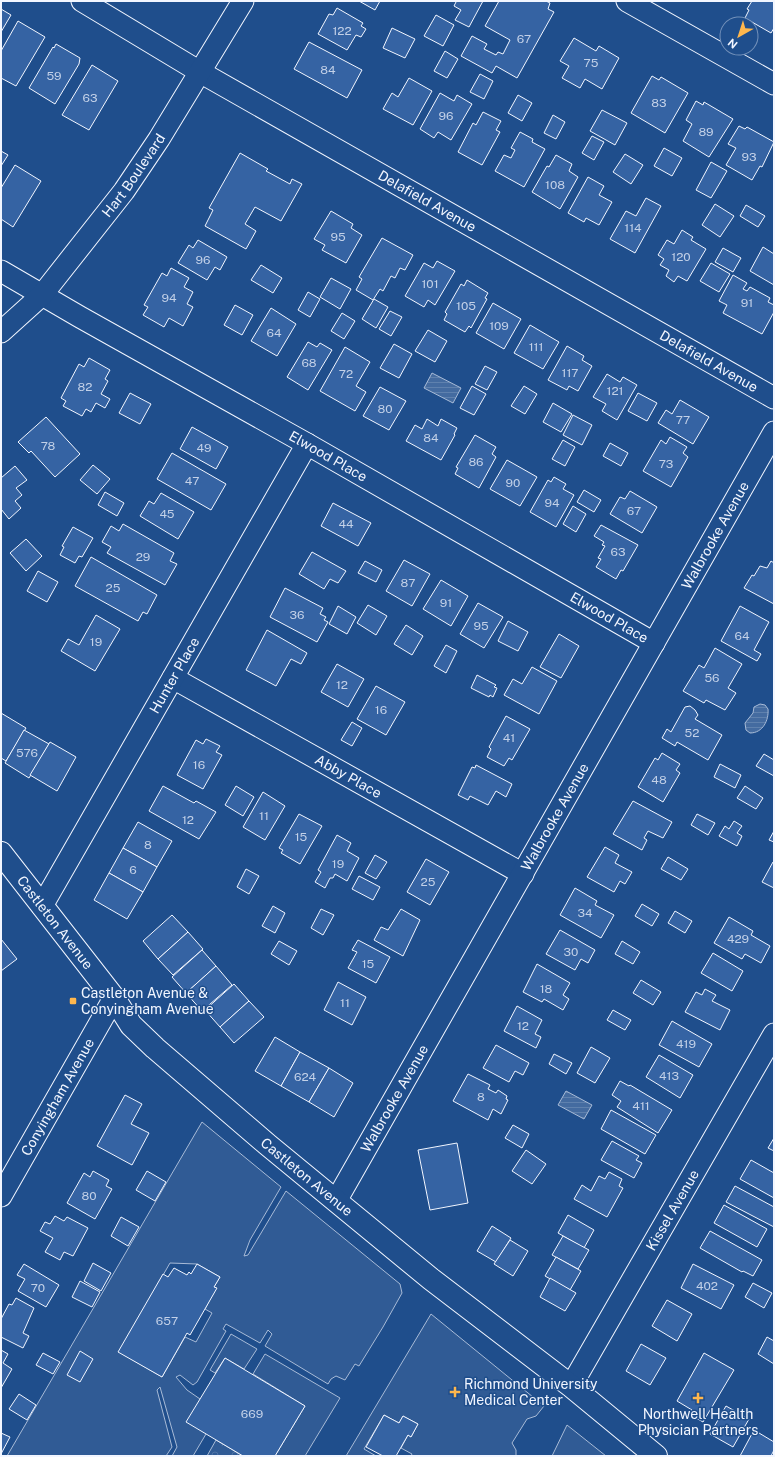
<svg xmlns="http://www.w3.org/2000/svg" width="775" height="1457" font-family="'Public Sans',sans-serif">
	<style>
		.built { fill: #305b95; stroke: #a8bbd7; fill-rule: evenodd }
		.forest { fill: url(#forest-crowns); stroke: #a8bbd7 }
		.water { fill: url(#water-rules); stroke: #a8bbd7 }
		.building { fill: #3563a3; stroke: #f2f6ff }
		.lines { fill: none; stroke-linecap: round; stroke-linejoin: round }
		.minor-casing { stroke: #f2f6ff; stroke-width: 23 }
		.tertiary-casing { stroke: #f2f6ff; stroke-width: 24 }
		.minor { stroke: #1f4e8c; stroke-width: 21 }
		.tertiary { stroke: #1f4e8c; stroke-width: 22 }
		.poi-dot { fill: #ffb74d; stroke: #1f4e8c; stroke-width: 1.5 }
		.labels { text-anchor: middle; stroke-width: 3; stroke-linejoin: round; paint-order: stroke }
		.number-label { font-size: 12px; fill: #c3d1e8 }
		.street-label { font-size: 14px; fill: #f2f6ff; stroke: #1f4e8c }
		.poi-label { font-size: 14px; fill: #f2f6ff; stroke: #1f4e8c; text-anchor: start }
	</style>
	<defs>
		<pattern id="forest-crowns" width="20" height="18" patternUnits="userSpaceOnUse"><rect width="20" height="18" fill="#305b95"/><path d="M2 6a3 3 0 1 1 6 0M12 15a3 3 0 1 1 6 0" fill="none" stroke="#4e73a5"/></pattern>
		<pattern id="water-rules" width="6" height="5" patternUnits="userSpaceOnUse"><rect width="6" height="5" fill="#446ba0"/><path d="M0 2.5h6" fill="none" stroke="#5f81ae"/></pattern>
	</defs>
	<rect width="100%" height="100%" fill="#1f4e8c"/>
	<g class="built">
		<path d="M202,1122L281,1187L250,1240L244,1256L248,1255L286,1191L400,1284L402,1293L383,1327L359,1366L355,1364L345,1380L336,1376L331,1379L328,1384L265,1346L272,1334L268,1330L260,1343L226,1324L223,1329L226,1331L197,1382L193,1385L180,1375L176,1377L187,1390L200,1399L206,1434L193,1456H172L177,1447L160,1387L157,1390L172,1447L166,1456H7ZM170,1263L197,1264L220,1277L214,1287L216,1288L205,1309L212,1313L196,1342L185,1337L162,1377L119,1352Z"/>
		<path d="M431,1314L544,1406L536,1416L527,1419L512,1443L516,1450V1456H411L412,1454L401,1448L408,1435L411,1437L418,1424L403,1416L399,1423L384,1415L364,1449L376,1456H346Z"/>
		<path d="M231,1334L257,1349L244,1369L225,1358L215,1373L210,1370Z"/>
		<path d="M265,1354L340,1398L305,1456H275L305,1406L253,1374Z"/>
		<path d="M567,1425L606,1456H552Z"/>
	</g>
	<path class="forest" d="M216,1440L243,1456H207Z"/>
	<g class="water">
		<path d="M432,373L461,388L453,403L424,388Z"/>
		<path d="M760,704L765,705L768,709C769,720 763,733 750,733L746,730L745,723L753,713L754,707Z"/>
		<path d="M566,1091L592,1105L584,1119L558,1105Z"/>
	</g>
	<g class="building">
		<path d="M359,1H380L375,10Z"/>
		<path d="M455,1H483L469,27L455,20L461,10L454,6L456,2Z"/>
		<path d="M499,1H546L550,3L548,9L554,12L517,78L496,66L492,73L461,56L472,36L487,44L484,49L496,55L498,52L503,54L510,40L485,26Z"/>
		<path d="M752,1H774V28L771,33L745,18L749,10L747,9Z"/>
		<path d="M337,8L363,23L361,26L366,29L361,37L356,35L347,50L318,34L329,14L333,15Z"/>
		<path d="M1,9L11,15L1,32Z"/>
		<path d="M436,15L454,25L443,46L424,36Z"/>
		<path d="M18,21L45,37L16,86L1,78V51Z"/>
		<path d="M392,28L415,39L405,58L383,48Z"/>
		<path d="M574,38L596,51L599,46L619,58L602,89L585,79L580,88L562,78L569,66L560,61Z"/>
		<path d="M309,42L362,70L347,98L294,69Z"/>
		<path d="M56,44L80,58L79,64L55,104L29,88L53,47L54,48Z"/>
		<path d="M445,51L458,59L447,78L434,71Z"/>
		<path d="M92,65L118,81L89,130L62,115Z"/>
		<path d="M480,74L493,81L484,99L470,92Z"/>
		<path d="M652,76L659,80L661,77L688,93L665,133L631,113Z"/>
		<path d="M409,78L432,91L413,125L383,109L392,93L398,97Z"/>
		<path d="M440,93L454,101L457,95L472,104L451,140L438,132L434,138L420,129Z"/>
		<path d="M518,95L532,103L522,121L508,113Z"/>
		<path d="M696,101L703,105L704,102L733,119L709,157L683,141L692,124L686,120Z"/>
		<path d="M602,110L627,123L615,145L590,131Z"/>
		<path d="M483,112L501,121L496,130L500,132L482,165L458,152L473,123L476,125Z"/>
		<path d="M553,115L565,122L556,139L544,133Z"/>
		<path d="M739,126L745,129L747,127L774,142L762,167L760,166L752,180L726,165L736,148L728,144Z"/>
		<path d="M520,132L533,139L532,142L545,149L524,187L495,171L504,155L511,158L515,150L511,148Z"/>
		<path d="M592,136L604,142L594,160L582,153Z"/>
		<path d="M664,148L682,158L672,176L654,166Z"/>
		<path d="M1,151L8,155L1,166Z"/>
		<path d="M240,153L268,169L266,171L290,184L292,179L302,184L281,221L255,207L245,224L256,231L246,249L205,226L213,210L209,208Z"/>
		<path d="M625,154L643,165L631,184L613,172Z"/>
		<path d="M556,155L572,164L569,171L578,177L560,209L532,192L547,166L549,167Z"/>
		<path d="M711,162L727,171L711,198L696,190Z"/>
		<path d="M15,165L41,181L13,227L1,219V188Z"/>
		<path d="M588,177L604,186L599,195L612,202L599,225L586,218L584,222L568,213Z"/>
		<path d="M646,198L661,206L635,253L610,239L626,211L636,216Z"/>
		<path d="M715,204L734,216L720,237L702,225Z"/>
		<path d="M746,205L765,216L758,227L740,216Z"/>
		<path d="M331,211L353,224L351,228L362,235L346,263L322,250L325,245L314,239Z"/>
		<path d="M682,230L693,237L691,240L706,249L687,281L678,276L674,282L666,276L669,270L660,265L664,259L658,255L667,240L674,244Z"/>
		<path d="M382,238L413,255L405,270L400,268L395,278L391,276L383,291L380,289L373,300L356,290L362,279L359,277Z"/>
		<path d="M198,240L227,257L220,270L215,267L207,280L178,263L189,245L193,248Z"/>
		<path d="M763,247L774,254V285L750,271Z"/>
		<path d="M723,248L741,258L733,272L715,262Z"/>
		<path d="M437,261L455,271L435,305L428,300L424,307L405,296L424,263L433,268Z"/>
		<path d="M711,263L730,274L719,292L700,281Z"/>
		<path d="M261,265L282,278L273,293L251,280Z"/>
		<path d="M171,268L189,278L184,287L193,292L187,304L193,307L183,326L169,318L164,327L143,315L148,307L144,305L162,273L167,276Z"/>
		<path d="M733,275L747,283L743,289L747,291L750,287L770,298L768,302L774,305V312L762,334L723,313L727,305L719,301Z"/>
		<path d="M331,278L351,289L340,309L320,297Z"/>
		<path d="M467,280L488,293L485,298L487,299L471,328L469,326L465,332L444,320L447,314L445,312L461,284L464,286Z"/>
		<path d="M308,292L320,299L310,317L298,310Z"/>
		<path d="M374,299L388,307L376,328L362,319Z"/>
		<path d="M493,303L521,319L504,349L476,333Z"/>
		<path d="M235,305L253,315L242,335L224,325Z"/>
		<path d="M271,308L296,324L277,356L251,341Z"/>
		<path d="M390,311L402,317L391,336L379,329Z"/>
		<path d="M342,313L355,321L344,339L331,331Z"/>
		<path d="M530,325L559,342L543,369L514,353Z"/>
		<path d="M428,330L447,341L435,362L415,351Z"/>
		<path d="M308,342L317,347L320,343L332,350L308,390L287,377Z"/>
		<path d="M394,344L412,354L399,378L380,368Z"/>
		<path d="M567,346L584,356L582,360L592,366L578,391L569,386L567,390L548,380Z"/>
		<path d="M345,347L370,362L356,386L366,392L355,411L320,391Z"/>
		<path d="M89,358L110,370L105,379L108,381L101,394L110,399L105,408L96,403L91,412L86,409L82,416L63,406L66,401L61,398L79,364L84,367Z"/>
		<path d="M485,366L497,372L487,390L475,384Z"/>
		<path d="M607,374L620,382L623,377L637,385L617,420L602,411L606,404L593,397Z"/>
		<path d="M472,386L486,394L474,415L460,408Z"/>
		<path d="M524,386L537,394L525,414L511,406Z"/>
		<path d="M380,387L406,401L389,430L363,416Z"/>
		<path d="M130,393L151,404L140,424L119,413Z"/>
		<path d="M638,393L657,403L647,421L628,411Z"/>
		<path d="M680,400L709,417L693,444L658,423L666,410L672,414Z"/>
		<path d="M553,403L572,414L561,432L543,422Z"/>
		<path d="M573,415L592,425L582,445L563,435Z"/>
		<path d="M46,417L80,454L55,477L31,451L29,453L18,442Z"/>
		<path d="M427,419L438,426L441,419L457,428L454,434L455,435L441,460L406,441L415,425L422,429Z"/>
		<path d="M192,427L228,447L216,469L180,449Z"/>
		<path d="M475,435L496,447L492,454L496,457L479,488L455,474L458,468L456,467Z"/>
		<path d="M670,437L687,447L683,453L688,457L671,487L643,471L661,440L666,444Z"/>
		<path d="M563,440L575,447L565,466L552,459Z"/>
		<path d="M610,443L628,453L621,466L603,456Z"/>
		<path d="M172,453L226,484L211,510L157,479Z"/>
		<path d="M507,460L537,477L520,506L490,489Z"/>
		<path d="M93,465L110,479L97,494L80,480Z"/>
		<path d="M15,466L27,480L16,488L22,495L15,501L21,508L9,519L1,509V478Z"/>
		<path d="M554,477L566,484L563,489L574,495L556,527L530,512L548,480L551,482Z"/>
		<path d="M584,490L601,500L594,512L577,502Z"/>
		<path d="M630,491L657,507L642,533L610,514L620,497L625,499Z"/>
		<path d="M105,492L124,503L117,516L98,505Z"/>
		<path d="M161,493L194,512L178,539L140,516L149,501L154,504Z"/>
		<path d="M333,503L371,523L358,546L321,526Z"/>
		<path d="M573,506L586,514L576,532L563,524Z"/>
		<path d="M123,524L174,553L170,561L177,564L165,585L107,553L111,547L102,542L111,526L119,531Z"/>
		<path d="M601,525L638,545L623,571L621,570L616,579L596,567L601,559L598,558L605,546L602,545L604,542L594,536Z"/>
		<path d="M73,527L93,538L82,557L79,556L75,563L60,555L64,547L62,546Z"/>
		<path d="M26,539L42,556L26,571L10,553Z"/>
		<path d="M312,552L346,571L338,583L330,579L324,589L299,574Z"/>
		<path d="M91,557L157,595L147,614L143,612L138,621L75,586Z"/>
		<path d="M404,560L430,574L412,606L386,591Z"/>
		<path d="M365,561L382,570L376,582L358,573Z"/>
		<path d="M771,561L774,563V604L744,588L752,575L754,576L760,566L767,568Z"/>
		<path d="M38,571L58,582L47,602L27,591Z"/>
		<path d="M441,580L468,596L451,626L423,609Z"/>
		<path d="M285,588L323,608L320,614L326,617L324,620L328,622L317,642L270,617Z"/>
		<path d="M478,603L503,617L484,648L460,634Z"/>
		<path d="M368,605L387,616L376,635L357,623Z"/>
		<path d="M338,606L356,617L347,634L329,624Z"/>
		<path d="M740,606L769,622L754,650L761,654L757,661L721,641Z"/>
		<path d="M96,615L120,629L95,671L61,651L68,639L79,645Z"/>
		<path d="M508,621L528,632L518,651L498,641Z"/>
		<path d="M406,625L423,636L412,655L394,644Z"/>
		<path d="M267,630L307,653L301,664L291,659L276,686L246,670Z"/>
		<path d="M559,634L579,646L561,678L540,667Z"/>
		<path d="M446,645L457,651L446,673L434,666Z"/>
		<path d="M715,648L742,664L728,688L736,693L725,710L706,700L704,703L683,691L699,665L704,668Z"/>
		<path d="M337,664L364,679L348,707L321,692Z"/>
		<path d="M532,667L557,681L539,714L504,695L513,679L522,684Z"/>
		<path d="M477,675L496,685L494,687L497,688L493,697L490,695L489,697L471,688Z"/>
		<path d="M376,686L405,702L386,735L357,719Z"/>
		<path d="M690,706L695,710L698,715L695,719L722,735L708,760L677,742L675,746L662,738L667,729L671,732L685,707Z"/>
		<path d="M1,713L26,728L6,761L1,758Z"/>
		<path d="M506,716L530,729L512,760L509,758L504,766L487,757L491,749L489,747Z"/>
		<path d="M352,722L362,728L352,746L341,740Z"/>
		<path d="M24,730L49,744L29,778L5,763Z"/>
		<path d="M206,739L220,746L216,752L222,755L203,789L177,775L196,740L203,744Z"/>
		<path d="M50,742L76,757L57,791L30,775Z"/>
		<path d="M662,753L680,764L676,770L680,773L663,802L638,787L655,758L658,760Z"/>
		<path d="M764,754L774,760V776L756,766Z"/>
		<path d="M720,764L741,775L735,788L714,777Z"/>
		<path d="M476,765L512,784L506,797L496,791L488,805L470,796L468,800L458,795L472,767L475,768Z"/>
		<path d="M163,786L194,803L196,801L216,812L199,839L149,811Z"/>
		<path d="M236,786L254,797L243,816L225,805Z"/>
		<path d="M745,786L763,798L756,809L737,798Z"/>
		<path d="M263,792L285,806L265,840L243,827Z"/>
		<path d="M633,801L672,822L663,838L648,831L644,838L647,840L642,850L613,834Z"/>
		<path d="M299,814L322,826L300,864L281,853L283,850L279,848Z"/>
		<path d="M697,814L715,823L708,835L691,825Z"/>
		<path d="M734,821L742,826L737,833L742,836L737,846L719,836L725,826L729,829Z"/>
		<path d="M138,822L172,841L157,867L123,848Z"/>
		<path d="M774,831V842L769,840Z"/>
		<path d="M337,835L351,843L347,851L359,858L347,881L335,874L333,878H330L325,888L315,882L321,872L318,870Z"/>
		<path d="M605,847L619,855L615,863L632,872L625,884L620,881L614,892L587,877Z"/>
		<path d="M123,848L157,867L143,892L109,873Z"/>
		<path d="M375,855L387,862L376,879L365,873Z"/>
		<path d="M668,857L688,869L681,880L661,869Z"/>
		<path d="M426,859L449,872L430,905L407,892Z"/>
		<path d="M773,862L774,863V888L762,882Z"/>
		<path d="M246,869L259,876L249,894L237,887Z"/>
		<path d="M109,873L143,892L127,919L94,900Z"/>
		<path d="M359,876L380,887L373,900L352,889Z"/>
		<path d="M575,888L597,901L595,905L614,915L601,938L560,915Z"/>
		<path d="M642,904L659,914L652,926L635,916Z"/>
		<path d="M273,906L285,913L275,933L262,926Z"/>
		<path d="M321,909L334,915L323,935L311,928Z"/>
		<path d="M401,909L420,920L403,956L374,940L381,927L388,930Z"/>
		<path d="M675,911L692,921L685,933L668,923Z"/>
		<path d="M172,915L188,932L158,959L143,941Z"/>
		<path d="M729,917L753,931L751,935L770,946L761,963L745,954L742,959L714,943Z"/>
		<path d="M560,930L595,950L588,963L581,959L575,970L546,954Z"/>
		<path d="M188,932L203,949L173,975L158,959Z"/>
		<path d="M1,939L17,959L1,971Z"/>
		<path d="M358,940L390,957L376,983L348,968L357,952L352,950Z"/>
		<path d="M279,941L297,951L289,965L271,954Z"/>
		<path d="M622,941L640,952L633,964L615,954Z"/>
		<path d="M202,950L216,966L186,993L172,977Z"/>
		<path d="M713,953L743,971L732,991L701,973Z"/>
		<path d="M537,964L570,983L563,995L569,999L563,1010L544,999L542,1002L523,992Z"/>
		<path d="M216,966L232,985L202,1011L186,993Z"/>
		<path d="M641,980L661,992L653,1005L633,993Z"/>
		<path d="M338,982L366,997L352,1025L324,1010Z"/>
		<path d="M234,984L249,1001L220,1027L205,1010Z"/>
		<path d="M705,989L716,995L712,1001L730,1010L720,1030L685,1012L696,992L702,995Z"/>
		<path d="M249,1001L264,1017L234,1043L220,1027Z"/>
		<path d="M517,1006L542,1020L535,1034L541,1037L536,1048L504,1031Z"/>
		<path d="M613,1010L631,1020L625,1030L607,1020Z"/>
		<path d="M672,1021L712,1044L699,1067L659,1045Z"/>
		<path d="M275,1037L300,1052L281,1086L255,1071Z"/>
		<path d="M496,1045L529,1063L523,1075L515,1071L509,1082L483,1068Z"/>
		<path d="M591,1047L610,1058L595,1083L577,1073Z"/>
		<path d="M300,1052L329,1068L309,1102L281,1086Z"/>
		<path d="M554,1054L572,1063L566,1074L549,1064Z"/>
		<path d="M659,1055L693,1075L680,1098L646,1077Z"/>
		<path d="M329,1068L353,1083L334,1117L309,1102Z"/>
		<path d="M468,1074L490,1085L488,1089L496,1093L498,1090L507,1096L506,1099L508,1100L501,1114L493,1109L488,1120L453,1101Z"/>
		<path d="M620,1081L629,1086L630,1085L672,1110L658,1133L617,1107L621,1101L612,1095Z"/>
		<path d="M125,1095L142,1104L131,1124L149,1133L132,1165L97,1146Z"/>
		<path d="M611,1110L656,1135L645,1154L601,1129Z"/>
		<path d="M513,1125L529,1134L522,1148L505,1138Z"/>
		<path d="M774,1138V1151L768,1148Z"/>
		<path d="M612,1141L639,1156L636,1160L642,1163L634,1178L601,1160Z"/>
		<path d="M457,1143L468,1203L430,1210L418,1150Z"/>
		<path d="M526,1150L546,1164L532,1184L512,1171Z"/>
		<path d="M751,1160L774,1173V1198L740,1179Z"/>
		<path d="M93,1171L109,1180L106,1186L112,1189L95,1219L67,1203L84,1173L90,1177Z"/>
		<path d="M147,1171L166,1182L155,1201L136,1190Z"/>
		<path d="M609,1172L622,1179L619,1186L623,1188L607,1217L574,1199L582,1185L591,1191L599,1176L605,1179Z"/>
		<path d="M735,1186L774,1207V1227L726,1202Z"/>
		<path d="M724,1205L767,1229L757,1247L714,1223Z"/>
		<path d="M568,1215L594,1230L584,1248L558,1233Z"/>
		<path d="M55,1216L64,1221L67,1217L88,1228L73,1256L64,1252L60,1260L45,1252L53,1238L40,1231L45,1222L50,1224Z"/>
		<path d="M121,1217L139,1227L128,1246L111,1236Z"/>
		<path d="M492,1226L511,1238L496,1262L477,1251Z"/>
		<path d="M710,1231L762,1260L753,1276L743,1271L742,1272L700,1248Z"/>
		<path d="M563,1236L589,1250L578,1269L552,1255Z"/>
		<path d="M510,1240L528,1251L513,1276L494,1264Z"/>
		<path d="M556,1257L581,1271L570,1290L545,1276Z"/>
		<path d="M93,1263L111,1273L101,1291L84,1281Z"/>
		<path d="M24,1264L59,1285L46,1307L18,1291L25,1279L17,1275Z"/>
		<path d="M197,1264L220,1277L214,1287L217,1288L190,1335L187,1333L162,1377L118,1352L163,1274L168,1277L174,1268L187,1275L189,1272L191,1274Z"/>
		<path d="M693,1264L734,1285L721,1309L681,1288Z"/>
		<path d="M550,1278L576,1293L565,1311L540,1297Z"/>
		<path d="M80,1281L100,1292L92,1307L72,1297Z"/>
		<path d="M753,1283L772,1293L764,1308L745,1297Z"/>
		<path d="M16,1298L34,1308L23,1333L29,1336L23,1348L1,1337V1319L9,1304L12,1305Z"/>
		<path d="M667,1300L692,1314L677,1341L652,1326Z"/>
		<path d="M767,1337L774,1341V1364L758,1354Z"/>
		<path d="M641,1344L666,1358L650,1385L626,1371Z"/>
		<path d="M1,1350L8,1354L3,1363L12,1369L1,1388Z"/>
		<path d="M80,1351L93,1359L80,1382L67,1375Z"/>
		<path d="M43,1353L60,1362L53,1374L36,1365Z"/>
		<path d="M704,1353L734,1370L703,1422L689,1414L692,1410L677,1401Z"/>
		<path d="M225,1358L305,1406L275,1456H243L186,1422Z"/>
		<path d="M19,1394L36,1405L27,1420L9,1409Z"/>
		<path d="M726,1406L749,1419L733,1447L710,1434Z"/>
		<path d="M384,1415L399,1423L403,1416L418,1424L411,1437L408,1435L396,1456H383L366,1447Z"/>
		<path d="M754,1430L774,1442V1450L771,1456H740Z"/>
		<path d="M1,1433L10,1437L1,1454Z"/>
	</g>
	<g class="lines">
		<g class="minor-casing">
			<g id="minor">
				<path id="s1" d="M82,1L200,72L774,398"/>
				<path d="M627,1L774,84"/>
				<path id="s2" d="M1,271L80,317L307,444L654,643"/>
				<path id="s3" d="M1,332L42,295L124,191L159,139L243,1"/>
				<path id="s4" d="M173,678L523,874"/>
				<path id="s5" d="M42,906L307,444"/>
				<path id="s6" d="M1,1196L114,998"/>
				<path id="s7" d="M336,1201L774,432"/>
				<path id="s8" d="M571,1386L774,1034"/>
			</g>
		</g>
		<g class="tertiary-casing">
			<g id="tertiary">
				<path id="s9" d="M1,853L114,998L131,1025L155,1048L268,1145L431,1279L571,1386L656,1456"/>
			</g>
		</g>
		<use href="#minor" class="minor"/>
		<use href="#tertiary" class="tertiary"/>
	</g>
	<g class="poi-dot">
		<rect x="69" y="997" width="8" height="8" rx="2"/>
		<path d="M453 1386h4v4h4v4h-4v4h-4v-4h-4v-4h4z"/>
		<path d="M696 1392h4v4h4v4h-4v4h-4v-4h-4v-4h4z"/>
	</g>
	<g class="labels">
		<g class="number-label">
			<text x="342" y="35">122</text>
			<text x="524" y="43">67</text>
			<text x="591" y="67">75</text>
			<text x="328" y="74">84</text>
			<text x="54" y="80">59</text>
			<text x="90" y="102">63</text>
			<text x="659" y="107">83</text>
			<text x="446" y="120">96</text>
			<text x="706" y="136">89</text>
			<text x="749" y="161">93</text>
			<text x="555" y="189">108</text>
			<text x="633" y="232">114</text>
			<text x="338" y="241">95</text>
			<text x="681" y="261">120</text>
			<text x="203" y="264">96</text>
			<text x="430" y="288">101</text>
			<text x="169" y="302">94</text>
			<text x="747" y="307">91</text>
			<text x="466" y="310">105</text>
			<text x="499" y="330">109</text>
			<text x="274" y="337">64</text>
			<text x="536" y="351">111</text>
			<text x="309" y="367">68</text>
			<text x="570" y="377">117</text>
			<text x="346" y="378">72</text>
			<text x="85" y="391">82</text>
			<text x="615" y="395">121</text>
			<text x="385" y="413">80</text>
			<text x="683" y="424">77</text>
			<text x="431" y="442">84</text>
			<text x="48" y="450">78</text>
			<text x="204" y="452">49</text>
			<text x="476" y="466">86</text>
			<text x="666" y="468">73</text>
			<text x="192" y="485">47</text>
			<text x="513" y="487">90</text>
			<text x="552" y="507">94</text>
			<text x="634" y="515">67</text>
			<text x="167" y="518">45</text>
			<text x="346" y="528">44</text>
			<text x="618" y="556">63</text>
			<text x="143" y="561">29</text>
			<text x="408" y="587">87</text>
			<text x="113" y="592">25</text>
			<text x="446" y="607">91</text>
			<text x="297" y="619">36</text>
			<text x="481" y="630">95</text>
			<text x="742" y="640">64</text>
			<text x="96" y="646">19</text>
			<text x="712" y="682">56</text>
			<text x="342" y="689">12</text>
			<text x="381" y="714">16</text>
			<text x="692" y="737">52</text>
			<text x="509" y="742">41</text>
			<text x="27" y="757">576</text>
			<text x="199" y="769">16</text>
			<text x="659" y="784">48</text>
			<text x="264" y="820">11</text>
			<text x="188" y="824">12</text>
			<text x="301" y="841">15</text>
			<text x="148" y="849">8</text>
			<text x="338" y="868">19</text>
			<text x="133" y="874">6</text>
			<text x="428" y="886">25</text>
			<text x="585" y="917">34</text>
			<text x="738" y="943">429</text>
			<text x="571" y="956">30</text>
			<text x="368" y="968">15</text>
			<text x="546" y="993">18</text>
			<text x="345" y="1007">11</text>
			<text x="523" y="1030">12</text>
			<text x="686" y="1048">419</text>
			<text x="669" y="1080">413</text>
			<text x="305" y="1081">624</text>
			<text x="481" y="1101">8</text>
			<text x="641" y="1110">411</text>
			<text x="89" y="1200">80</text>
			<text x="707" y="1290">402</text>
			<text x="38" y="1292">70</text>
			<text x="167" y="1325">657</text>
			<text x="252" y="1418">669</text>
		</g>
		<g class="street-label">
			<text dy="5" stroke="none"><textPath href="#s3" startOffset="206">Hart Boulevard</textPath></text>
			<text dy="5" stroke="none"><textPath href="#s1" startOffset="399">Delafield Avenue</textPath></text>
			<text dy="5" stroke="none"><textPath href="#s1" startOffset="723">Delafield Avenue</textPath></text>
			<text dy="5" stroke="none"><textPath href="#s2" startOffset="376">Elwood Place</textPath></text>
			<text dy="5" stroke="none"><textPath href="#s7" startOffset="766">Walbrooke Avenue</textPath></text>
			<text dy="5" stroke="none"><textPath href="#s2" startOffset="700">Elwood Place</textPath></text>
			<text dy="5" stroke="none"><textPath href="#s5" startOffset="266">Hunter Place</textPath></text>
			<text dy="5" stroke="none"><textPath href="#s4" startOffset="201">Abby Place</textPath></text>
			<text dy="5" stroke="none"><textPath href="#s7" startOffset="442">Walbrooke Avenue</textPath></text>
			<text dy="5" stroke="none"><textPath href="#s9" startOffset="88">Castleton Avenue</textPath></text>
			<text dy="5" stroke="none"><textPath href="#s6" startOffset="114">Conyingham Avenue</textPath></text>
			<text dy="5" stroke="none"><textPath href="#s7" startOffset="118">Walbrooke Avenue</textPath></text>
			<text dy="5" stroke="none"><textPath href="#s9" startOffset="448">Castleton Avenue</textPath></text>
			<text dy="5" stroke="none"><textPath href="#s8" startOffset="203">Kissel Avenue</textPath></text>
		</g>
		<g class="poi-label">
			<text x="81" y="998">Castleton Avenue &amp;<tspan x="81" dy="16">Conyingham Avenue</tspan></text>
			<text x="464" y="1389">Richmond University<tspan x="464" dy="16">Medical Center</tspan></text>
			<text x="698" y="1419" text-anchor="middle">Northwell Health<tspan x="698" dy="16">Physician Partners</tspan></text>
		</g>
	</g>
	<rect width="775" height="1457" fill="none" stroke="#f2f6ff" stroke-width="4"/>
	<g transform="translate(739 36) rotate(219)"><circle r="19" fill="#1f4e8c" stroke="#7391ba"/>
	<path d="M0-3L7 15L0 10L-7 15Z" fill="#ffb74d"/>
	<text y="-6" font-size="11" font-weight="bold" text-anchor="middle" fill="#f2f6ff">N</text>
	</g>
</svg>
